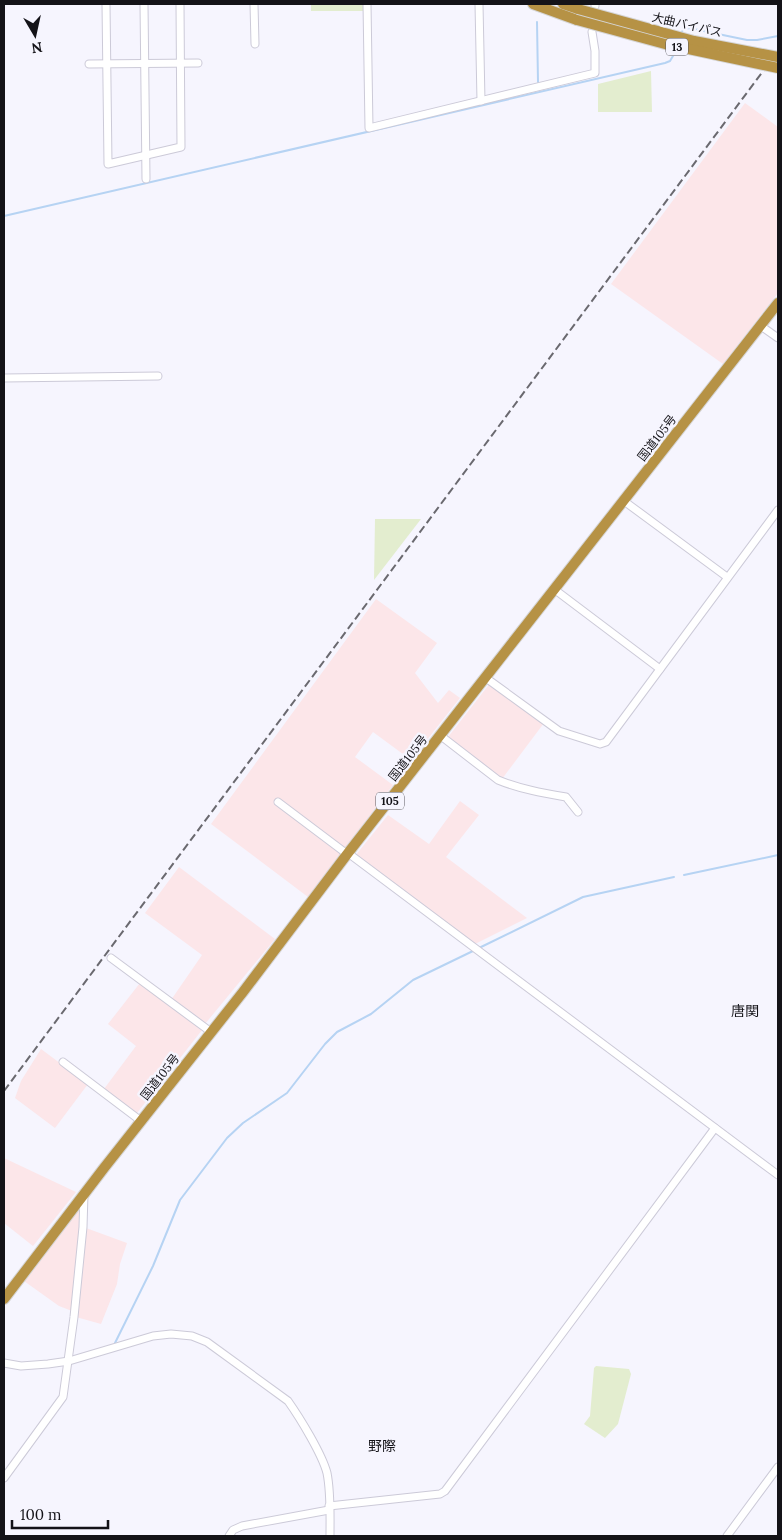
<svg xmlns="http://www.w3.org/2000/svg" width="782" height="1540" font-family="Lora,'Noto Sans JP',serif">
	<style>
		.industrial { fill: #fce6e9 }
		.green { fill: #e3edcf }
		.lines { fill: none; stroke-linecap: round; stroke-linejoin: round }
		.stream { stroke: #b6d3f3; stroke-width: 2 }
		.minor-casing { stroke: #cccad8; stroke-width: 9 }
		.highway-casing { stroke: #d5d5d5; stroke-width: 12 }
		.minor { stroke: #fff; stroke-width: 7 }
		.highway { stroke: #b69245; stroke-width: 10 }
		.rail { stroke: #6a696f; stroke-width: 2; stroke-dasharray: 8 4; stroke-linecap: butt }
		.highway-bridge-casing { stroke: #d5d5d5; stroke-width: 12; stroke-linecap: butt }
		.highway-bridge { stroke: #b69245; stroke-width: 10 }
		.labels { text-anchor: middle; stroke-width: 5; stroke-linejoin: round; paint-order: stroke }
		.shield { fill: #f6f5fe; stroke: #58575d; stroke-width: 1 }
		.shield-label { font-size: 11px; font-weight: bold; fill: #141318 }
		.street-label { font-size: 12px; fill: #141318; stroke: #f6f5fe }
		.neighbourhood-label { font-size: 14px; fill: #141318; stroke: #f6f5fe }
	</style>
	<rect width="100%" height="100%" fill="#f6f5fe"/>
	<g class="industrial">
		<path d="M745,103L778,127V293L723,364L611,284Z"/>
		<path d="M376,599L437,643L415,673L438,703L449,690L460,698L411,760L373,732L355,757L393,785L308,897L211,824Z"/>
		<path d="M491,682L544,723L502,779L448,737Z"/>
		<path d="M460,801L479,815L446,857L527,918L475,944L355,856L388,815L429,844Z"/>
		<path d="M179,867L275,939L205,1024L171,1000L202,955L145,913Z"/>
		<path d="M140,983L202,1030L137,1113L104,1089L136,1046L108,1024Z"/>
		<path d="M41,1049L88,1084L55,1128L15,1098L21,1081Z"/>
		<path d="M4,1158L76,1192L33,1246L4,1223Z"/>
		<path d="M81,1208L72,1311L59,1306L24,1281L78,1209Z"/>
		<path d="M86,1228L127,1243L120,1264L117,1284L101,1324L76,1317Z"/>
	</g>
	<g class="green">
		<rect x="311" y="4" width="53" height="7"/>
		<path d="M651,71L652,112H598V84Z"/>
		<path d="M375,519H421L374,580Z"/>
		<path d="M596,1366L629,1369L631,1374L618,1424L605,1438L584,1424L590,1416L594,1368Z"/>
	</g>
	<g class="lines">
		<g class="stream">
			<path d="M537,22L538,82"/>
			<path d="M680,34L684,29L689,28L747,40H757L778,36"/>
			<path d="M4,216L665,63L670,61L676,51"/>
			<path d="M684,875L778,855"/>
			<path d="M479,948L583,897L674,877"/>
			<path d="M115,1343L153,1266L180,1200L227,1138L243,1123L287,1093L325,1044L337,1032L371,1014L413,980L475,950"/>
		</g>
		<g class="minor-casing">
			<g id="minor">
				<path d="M106,4L108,164L181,147L180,4"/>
				<path d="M144,4L146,179"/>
				<path d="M254,4L255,44"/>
				<path d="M367,4L369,128L595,73V51L592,32"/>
				<path d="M479,4L481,101"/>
				<path d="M595,4V6"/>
				<path d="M89,64L198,63"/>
				<path d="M761,326L778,338"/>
				<path d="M4,378L158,376"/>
				<path d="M624,501L727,577"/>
				<path d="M554,589L660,669"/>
				<path d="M486,678L559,731L600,744L606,742L778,510"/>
				<path d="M441,736L498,780C520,789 543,793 566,797L578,812"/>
				<path d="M278,802L347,854"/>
				<path d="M348,853L778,1175"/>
				<path d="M111,958L211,1032"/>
				<path d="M63,1062L141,1121"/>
				<path d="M4,1363L21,1366L48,1364L69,1361L153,1336L171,1334L192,1336L207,1342L288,1401C300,1418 322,1454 327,1473C331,1493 330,1516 330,1536"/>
				<path d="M4,1478L63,1397L74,1317L83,1227L84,1194"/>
				<path d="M329,1506L440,1494L445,1491L715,1128"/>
				<path d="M229,1536L233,1530L242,1526L329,1510"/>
				<path d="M727,1536L778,1467"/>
			</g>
		</g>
		<g class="highway-casing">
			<g id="highway">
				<path d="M533,4L577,20"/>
				<path d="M563,4L578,9"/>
				<path d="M4,1299L104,1168L243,992L348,853L778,303"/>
			</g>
		</g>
		<use href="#minor" class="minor"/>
		<use href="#highway" class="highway"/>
		<path class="rail" d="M4,1091L778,51"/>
		<g class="highway-bridge-casing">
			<g id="highway-bridge">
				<path d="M578,9L694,41L778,57"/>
				<path d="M577,20L665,44L778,68"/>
			</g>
		</g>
		<use href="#highway-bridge" class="highway-bridge"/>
	</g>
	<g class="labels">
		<g class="shield">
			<rect x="666" y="38.5" width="22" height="17" rx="4"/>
			<rect x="376" y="792.5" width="28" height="17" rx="4"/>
		</g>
		<g class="shield-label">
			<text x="677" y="51">13</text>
			<text x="390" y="805">105</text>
		</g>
		<g class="street-label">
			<text transform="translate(687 25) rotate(13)" y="4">大曲バイパス</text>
			<text transform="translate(657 438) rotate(-52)" y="4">国道105号</text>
			<text transform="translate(408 758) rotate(-52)" y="4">国道105号</text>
			<text transform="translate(160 1077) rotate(-52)" y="4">国道105号</text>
		</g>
		<g class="neighbourhood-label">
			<text x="745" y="1016">唐関</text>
			<text x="382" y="1451">野際</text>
		</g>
	</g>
	<rect width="782" height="1540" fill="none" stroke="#141318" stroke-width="10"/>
	<g transform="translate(35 35) rotate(171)" stroke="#f6f5fe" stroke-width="4" paint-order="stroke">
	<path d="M0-4L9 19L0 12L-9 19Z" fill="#141318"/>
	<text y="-8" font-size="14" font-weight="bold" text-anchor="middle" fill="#141318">N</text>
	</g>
	<path d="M12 1520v8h96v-8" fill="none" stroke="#141318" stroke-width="2.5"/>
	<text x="20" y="1520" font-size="15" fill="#141318" stroke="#f6f5fe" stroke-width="4" paint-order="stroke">100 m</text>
</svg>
